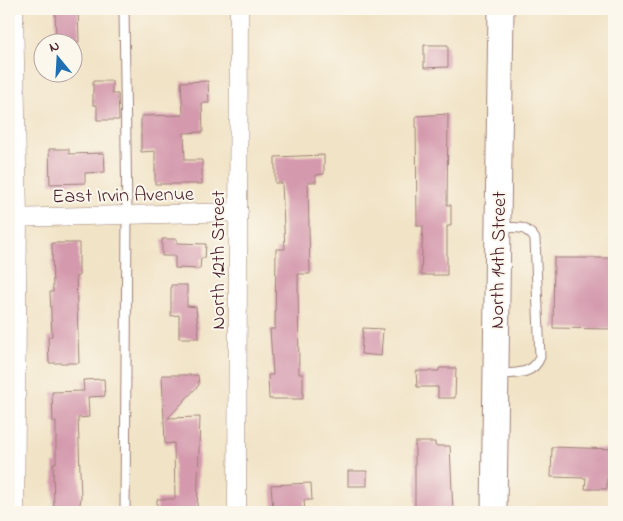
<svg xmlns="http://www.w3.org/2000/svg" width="623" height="521" font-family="'Indie Flower',sans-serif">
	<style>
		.building { fill: #d499ad }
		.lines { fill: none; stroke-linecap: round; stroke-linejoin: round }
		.lane-casing { stroke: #9e8178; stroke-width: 11 }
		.street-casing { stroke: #9e8178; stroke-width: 19 }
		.secondary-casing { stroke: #9e8178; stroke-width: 27 }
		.lane { stroke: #fff; stroke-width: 9 }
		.street { stroke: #fff; stroke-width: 18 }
		.secondary { stroke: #fff; stroke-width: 25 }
		.labels { text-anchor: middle; stroke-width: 4; stroke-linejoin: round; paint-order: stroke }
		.street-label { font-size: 20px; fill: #4a1f2b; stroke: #fbf7ec }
	</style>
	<rect width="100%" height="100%" fill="#fbf7ec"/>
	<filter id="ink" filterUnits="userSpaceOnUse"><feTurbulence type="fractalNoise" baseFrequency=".02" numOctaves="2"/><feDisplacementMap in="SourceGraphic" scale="10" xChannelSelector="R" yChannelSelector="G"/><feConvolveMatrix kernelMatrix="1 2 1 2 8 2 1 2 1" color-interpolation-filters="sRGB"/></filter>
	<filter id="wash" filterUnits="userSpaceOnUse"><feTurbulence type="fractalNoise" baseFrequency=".0096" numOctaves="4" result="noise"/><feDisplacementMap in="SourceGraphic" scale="20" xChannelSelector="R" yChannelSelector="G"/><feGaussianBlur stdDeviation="1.12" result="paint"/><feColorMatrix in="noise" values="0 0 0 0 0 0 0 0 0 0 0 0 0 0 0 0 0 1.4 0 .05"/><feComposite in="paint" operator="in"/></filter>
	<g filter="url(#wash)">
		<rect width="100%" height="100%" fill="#f1e3c6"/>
		<g id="blocks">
			<g class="building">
				<path d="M55,9H78L79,42H56Z"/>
				<path d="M424,45H448V67L424,68Z"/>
				<path d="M93,81H112V94H118L119,120H97V105H93Z"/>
				<path d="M208,81L209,103H202L203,132L184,133L185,160H202V184H155V151L141,152V116L183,115L181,82Z"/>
				<path d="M448,114L447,205H451V226H447V275H421L423,226H417L416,116Z"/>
				<path d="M49,149H69V154L104,153L105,172L85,173V183L50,184Z"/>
				<path d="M324,155V174L316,175V182H308L310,274H298L299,374H303V399H269L268,375H273L270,329H275L276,249H285L282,183H275V157Z"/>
				<path d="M162,239H177V243L206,244L205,258H201L200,269L175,268V256H162Z"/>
				<path d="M52,243H79V276H76L79,363H49L48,337L52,336L50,292H53Z"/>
				<path d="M554,258H613L612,329L553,328Z"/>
				<path d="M171,285H187V306L196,307L199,338H179V315L171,316Z"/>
				<path d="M363,328L383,329L381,356L361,354Z"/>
				<path d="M439,368H456L455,398H438V387H417L416,371H439Z"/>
				<path d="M162,375H198L199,385L168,418L200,417L197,512H157V499H175L174,443L165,444Z"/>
				<path d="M104,379L105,396L88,397L89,417L78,418L81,497L79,512H54L53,463H56V422H53L52,392L84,391L83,380Z"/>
				<path d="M415,442H435V446H450L453,512H415Z"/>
				<path d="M552,447L614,449V479H607V489H585L586,478L551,477Z"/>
				<rect x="348" y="471" width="19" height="15"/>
				<path d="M311,483L312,500H304L305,512H278V510H273L271,485Z"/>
			</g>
		</g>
	</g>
	<g filter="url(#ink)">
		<use href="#blocks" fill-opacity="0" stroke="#9e8178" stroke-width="1"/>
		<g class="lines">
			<g class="lane-casing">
				<g id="lane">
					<path d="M124,9L127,215L125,512"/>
					<path d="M496,374C513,373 533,376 540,357L535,239C526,225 516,227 500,228"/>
				</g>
			</g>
			<g class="street-casing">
				<g id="street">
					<path d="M14,9L18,218L15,512"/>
					<path d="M9,218L239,212"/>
					<path d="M237,512L239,9"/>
				</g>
			</g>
			<g class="secondary-casing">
				<path id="secondary" d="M494,512L501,9"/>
			</g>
			<use href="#lane" class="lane"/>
			<use href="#street" class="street"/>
			<use href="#secondary" class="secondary"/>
		</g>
	</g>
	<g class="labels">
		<g class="street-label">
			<text transform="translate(123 194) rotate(-1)" y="7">East Irvin Avenue</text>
			<text transform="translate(217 260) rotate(-90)" y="7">North 12th Street</text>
			<text transform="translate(497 260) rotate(-89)" y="7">North 14th Street</text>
		</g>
	</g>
	<rect width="623" height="521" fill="none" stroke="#fbf7ec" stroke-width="30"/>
	<g transform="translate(58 58) rotate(342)"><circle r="24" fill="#fbf7ec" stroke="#b4a19f"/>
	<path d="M0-4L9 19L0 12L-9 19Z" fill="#1f6fb2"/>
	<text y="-8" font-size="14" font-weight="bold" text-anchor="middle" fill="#4a1f2b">N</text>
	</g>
</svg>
